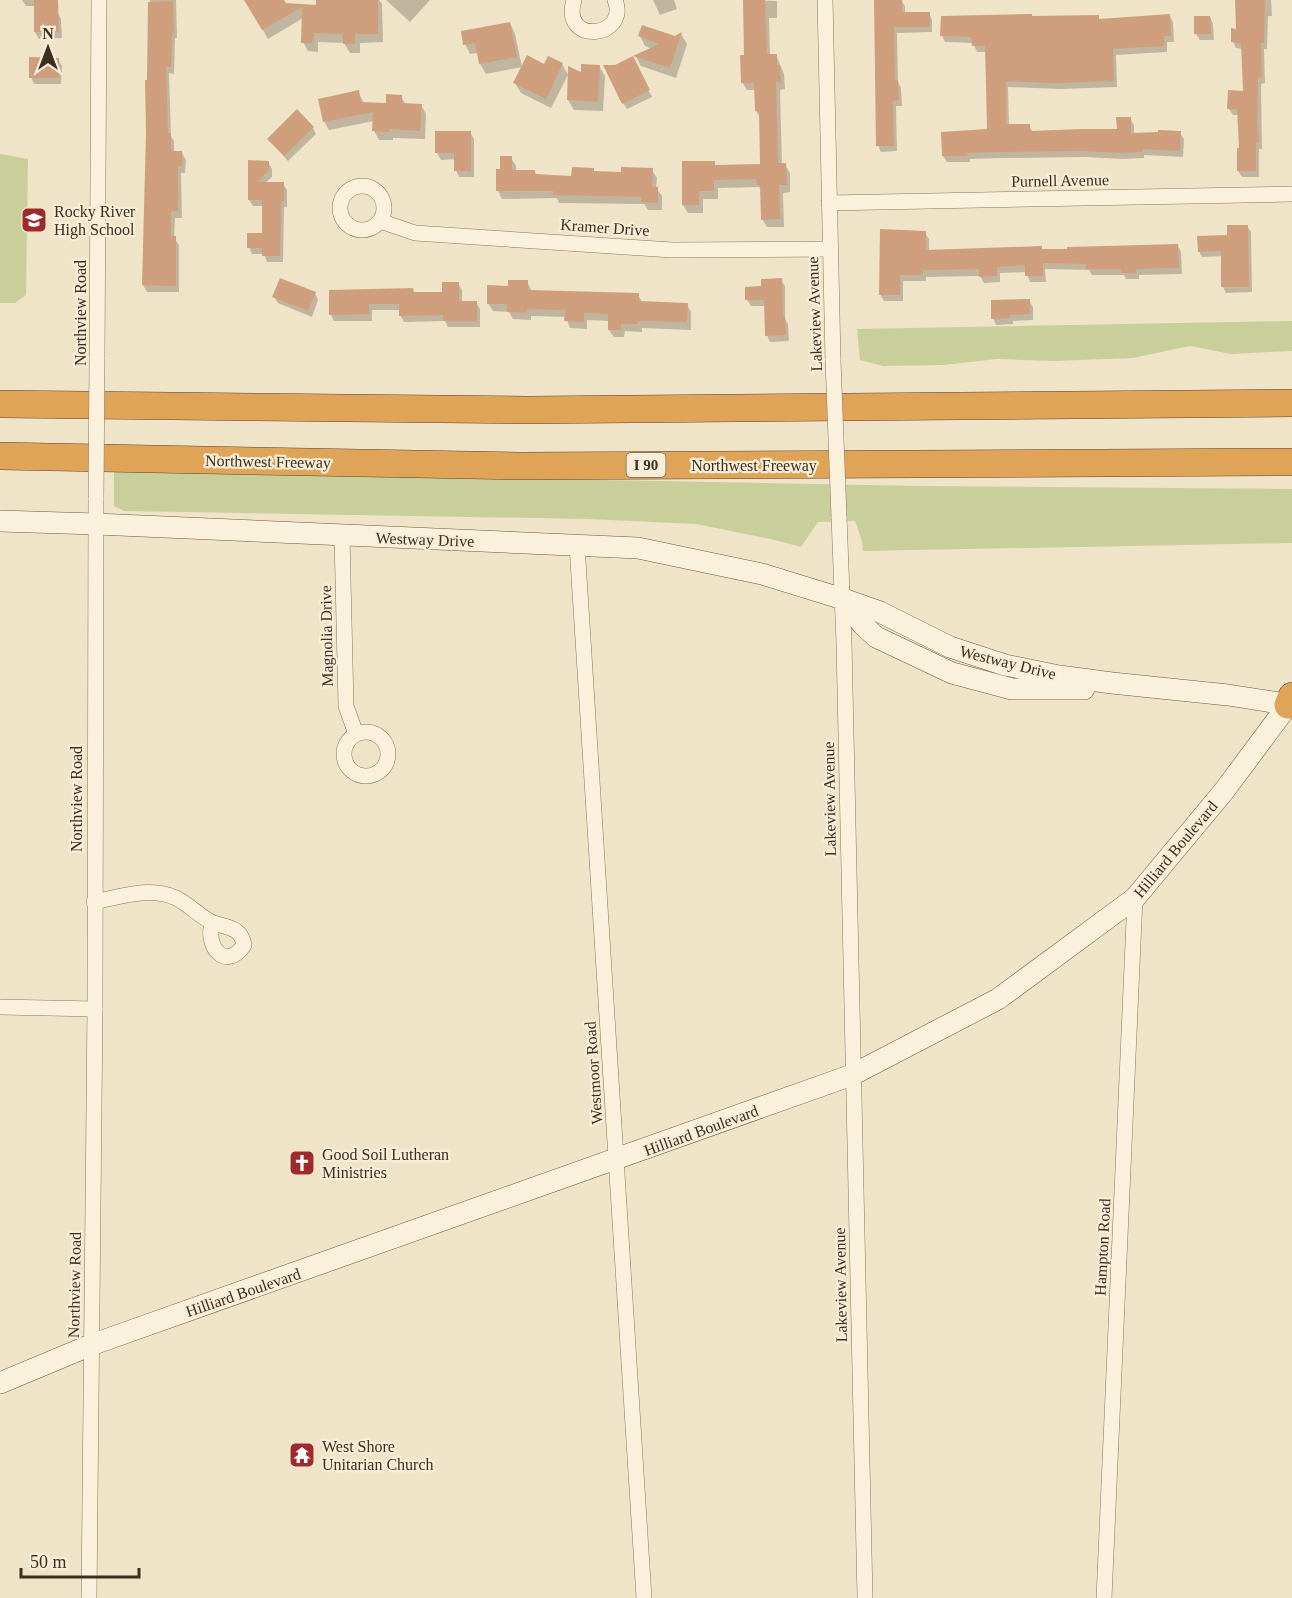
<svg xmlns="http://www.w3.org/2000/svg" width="1292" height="1598" font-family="Georgia,serif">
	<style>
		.green { fill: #c9cf9b }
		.shadow { fill: #0003 }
		.building { fill: #cf9f7d }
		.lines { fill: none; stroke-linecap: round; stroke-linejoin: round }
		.street-casing { stroke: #8d765c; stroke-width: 16 }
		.secondary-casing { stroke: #6f573f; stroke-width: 22 }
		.highway-casing { stroke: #5b4430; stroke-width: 28 }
		.street { stroke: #faf1dc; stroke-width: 15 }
		.secondary { stroke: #faf1dc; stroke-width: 21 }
		.highway { stroke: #e0a458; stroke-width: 27 }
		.street-bridge-casing { stroke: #8d765c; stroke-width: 16; stroke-linecap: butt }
		.street-bridge { stroke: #faf1dc; stroke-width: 15 }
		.labels { text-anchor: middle; stroke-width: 4.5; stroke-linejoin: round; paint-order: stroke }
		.shield { fill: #f7eed8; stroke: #756857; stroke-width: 1.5 }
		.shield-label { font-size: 15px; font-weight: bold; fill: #3d2e20 }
		.street-label { font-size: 16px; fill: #3d2e20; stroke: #f7eed8 }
		.poi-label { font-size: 16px; fill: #3d2e20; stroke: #f7eed8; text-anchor: start }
	</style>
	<rect width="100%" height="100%" fill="#f0e4c8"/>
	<g class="green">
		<path d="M0,154L28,159L26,295L15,303H0Z"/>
		<path d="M1292,321V351L1231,354L1190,346L1133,358L1054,361L997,359L944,365L883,366L860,360L857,329Z"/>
		<path d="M114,471L921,486L1292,489V543L863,551L862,541L855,521L818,522L801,547L775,540L696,524L588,519L124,511L114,506Z"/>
	</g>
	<g class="shadow">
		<path d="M22,0H56L58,13L61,19L62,38L39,39L35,32V6H26Z"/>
		<path d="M150,0H176L177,38H175L174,74L169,73L171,136L174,141V153H182L186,160L185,173H181L182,218H175L174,238L179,245V292H147L143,285Z"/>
		<path d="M251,0H282L285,5L317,6L318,0H379L382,4L383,42L360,43V53H350L344,43L318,42V52L308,51L303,42V18L268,39L247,2Z"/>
		<path d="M386,0H430L410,22Z"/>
		<path d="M653,0H674L677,9L660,15Z"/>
		<path d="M744,0L777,1V18H769L770,56L776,55L784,74L785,89L780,90L782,165H785L790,173V192L783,193L784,227H767L762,219L761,190L759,187L718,188V199H703V213H688L683,205L714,163L716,166L761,165V119L756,111V90H747L742,82L746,56Z"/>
		<path d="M875,0H901L905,6V14L929,13L932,20V32L897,33L898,82L901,88L902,106H896L897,151L881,152L878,145Z"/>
		<path d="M1237,0H1271L1272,16H1268L1267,49H1264L1265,83L1261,84L1262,149H1259V177H1242L1238,171L1240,149L1239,115H1233L1229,109L1244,92L1243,49L1236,48L1233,42L1237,30Z"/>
		<path d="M1170,16L1173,22L1174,42H1167V52L1116,55L1117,87L1061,89L1008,87L1009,126L1029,125L1033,133L1118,131L1130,118L1134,125V134L1180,133L1184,139L1183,157L1144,155V158L1122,159L1086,157L1006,158L970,159V162H947L943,156L988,130L987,52H977L973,43L945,42L942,36L1098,17L1100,20Z"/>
		<path d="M1210,17L1213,24L1214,40H1200L1196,34Z"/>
		<path d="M510,23L515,34L522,67L486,74L480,64L478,53L470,54L465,44Z"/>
		<path d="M681,34L687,44L676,78L641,66L636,57L652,49L645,46L640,36L674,37Z"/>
		<path d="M58,59L62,66L61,84H34L31,77Z"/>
		<path d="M562,64L568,75L551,108L521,93L515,83L545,66Z"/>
		<path d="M636,65L652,97L627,109L623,103Z"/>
		<path d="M599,66L605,76L603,111L574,110L568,100L582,74Z"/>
		<path d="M358,92L364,103L387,104L401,96L406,105H421L426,114L425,139L393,138V140H379L374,131V121L329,130L324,121Z"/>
		<path d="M313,128L316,134L288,161L269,139Z"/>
		<path d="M437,132H470L474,139V177H459L456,170V159L441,160L437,153Z"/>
		<path d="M511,158L516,166V172L534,171L537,176L573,178L595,173L622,174L652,170L657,178L656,188L662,196V210H648L644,204L559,203L557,198L502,199L498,191L502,170Z"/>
		<path d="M250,162H268L272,169V177L265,183L283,184L287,190V207H284L283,262H267L264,254H252L249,247L263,235V206H253L249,200Z"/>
		<path d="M1247,226L1251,232L1252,292L1226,293L1223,287V256L1202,257L1199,251Z"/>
		<path d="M925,233L929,239V251L1041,247L1043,250L1178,246L1181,252L1182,274L1139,275V279H1126L1124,275H1092L1089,270L1045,269L1046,282H1030L1026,272L1000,273V282L984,283L980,276L926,277V281H903V301H884L880,294Z"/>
		<path d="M781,280L785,286V319L788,324L789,341L770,342L767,335L766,306H751L747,300L762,288Z"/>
		<path d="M527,282L532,291L638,295L643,303L687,305L691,312V330L642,328V332L625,331L624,337H614L609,330V321L587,320V329L570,328L566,317L531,316V320L513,319L509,312L493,311L488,303L509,288Z"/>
		<path d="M458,283L462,290V302H476L480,309V327H448L445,321L404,322L400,315V310H372V321H334L331,315L330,292L444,294Z"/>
		<path d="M315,293L318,300L312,317L278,303L274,297Z"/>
		<path d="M1029,301L1033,307V320L1013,321V324L996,325L993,318Z"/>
	</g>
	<g class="building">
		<path d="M34,0H58L59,32H34Z"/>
		<path d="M244,0H284L286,3L316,5V0H378V34H355V44H343V34L314,33L313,43H301L302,7L262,30Z"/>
		<path d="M743,0H765L767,54H777V65H780L781,82H776L778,163H786L787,185H779L780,219L761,220L760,185H757L756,179L714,180V191H699V205H682V161H715V165L760,164L759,111H755L754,83H741L740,55H744Z"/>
		<path d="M874,0H902V12H930V27H894L895,81L898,80L899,100L893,101L894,146H876Z"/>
		<path d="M1235,0H1265L1264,43H1261L1262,77H1258L1257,122L1259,142L1256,143V171H1237V148H1239L1237,109H1227L1228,90L1243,91L1241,43L1231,42V28L1236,29Z"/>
		<path d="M173,1L174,32H172L171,67H166L168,133H171V151H182V166H178V211H171V236H176V286L142,285L146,132L145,80H147L148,2Z"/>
		<path d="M1032,14V16L1099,15V19L1170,14L1171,36H1164V46L1113,49L1114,81L1056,83L1006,81V124H1030V131L1082,129H1117L1116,117H1131V133L1158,132V130L1181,131L1180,151L1142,149V152L1118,153L1082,151L1001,152L967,153L968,156H942L941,132L987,129L985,46H972L971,37L940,36L941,16Z"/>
		<path d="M1194,16H1210L1211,34H1194Z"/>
		<path d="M510,22L517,57L479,64L475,43L463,45L461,31Z"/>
		<path d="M642,25L675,36L682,32L670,68L633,56L659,44L638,36Z"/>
		<path d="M527,55L544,64L548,56L563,63L546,99L513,83Z"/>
		<path d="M633,56L650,90L622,104L603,65H615Z"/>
		<path d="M29,57L59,58V78H29Z"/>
		<path d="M581,64L600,65L598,102L567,100L568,66L581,72Z"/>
		<path d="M359,90L361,102L386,103V94L402,95V103L422,104L420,131L389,129V132L372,131L373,112L323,122L318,99Z"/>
		<path d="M297,109L314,127L284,156L267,139Z"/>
		<path d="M435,131H471V171H454V153H435Z"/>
		<path d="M500,156H512V170H535V174L571,176L572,167L594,168V171L621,172V167L653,168L652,186L658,187V203L641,202L642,197L553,195V191H496V169H500Z"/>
		<path d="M248,160L269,161V170L257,182H284V201H281L280,256H262V248H247V233H262V200H248Z"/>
		<path d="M1227,225H1248L1249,287H1221V251L1198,252L1197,236L1227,235Z"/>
		<path d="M880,229L926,231V250L1042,246V249H1067V247L1178,244L1179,268L1136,269V273H1121V269H1086V264L1043,263V276H1025V265L997,267V276L979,277V269L923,270V275H900V295H879Z"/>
		<path d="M280,278L316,292L308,311L272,297Z"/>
		<path d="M782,278L783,316H785L786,335L765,336L764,300H745V287L761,286V279Z"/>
		<path d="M508,280H528V290L639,293V301L688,303L687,322L638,321V324H621V330H608V314L584,313V322L564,321L565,310L527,309V313L507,312V304H487V285L508,286Z"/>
		<path d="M442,282H459V301H477V321H443V315L399,316V304H369V314L329,315V290L413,288L414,292H442Z"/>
		<path d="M1030,299V314L1010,315V318L991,319V300Z"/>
	</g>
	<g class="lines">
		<g class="street-casing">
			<g id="street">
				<path d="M574,0C560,46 630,38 615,0"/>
				<path d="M825,0L833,360"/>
				<circle cx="362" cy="208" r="22"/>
				<path d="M829,203L1292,194"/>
				<path d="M380,221L415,233L672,250L830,249"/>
				<path d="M97,359L99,0"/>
				<path d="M839,517L844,643L865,1598"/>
				<path d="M342,536L346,706L356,734"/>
				<path d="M577,545L644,1598"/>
				<circle cx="366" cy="754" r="22"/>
				<path d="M94,902C120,897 150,886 176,898C189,904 202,919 214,923C228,928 241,927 244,945C226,972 205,947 212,923"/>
				<path d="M0,1007L95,1009"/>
				<path d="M89,1598L95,1009L96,498"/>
				<path d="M1104,1598L1135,898"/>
			</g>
		</g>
		<g class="secondary-casing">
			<g id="secondary">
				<path d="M0,521L96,524L638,548L762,574L843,599L880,612L950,647L1005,665L1059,676L1112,683L1228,695L1292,705"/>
				<path d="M843,599L862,624L876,637L952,673L1012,689H1084"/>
				<path d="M0,1383L91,1345L852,1075L998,999L1135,898L1224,791L1288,705"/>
			</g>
		</g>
		<g class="highway-casing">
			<g id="highway">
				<path d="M0,404L527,410L1292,403"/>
				<path d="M0,456L520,466L1292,462"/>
				<path d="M1288,705L1292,696"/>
			</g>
		</g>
		<use href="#street" class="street"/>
		<use href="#secondary" class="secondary"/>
		<use href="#highway" class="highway"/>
		<g class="street-bridge-casing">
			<g id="street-bridge">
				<path d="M833,360L839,517"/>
				<path d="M96,498L97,359"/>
			</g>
		</g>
		<use href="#street-bridge" class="street-bridge"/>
	</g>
	<defs>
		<g id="school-square" transform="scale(1.35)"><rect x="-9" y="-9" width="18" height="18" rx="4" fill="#9e2a2b" stroke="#f7eed8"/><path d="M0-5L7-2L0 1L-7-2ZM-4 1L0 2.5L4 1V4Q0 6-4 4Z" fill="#fff"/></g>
		<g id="church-square" transform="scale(1.35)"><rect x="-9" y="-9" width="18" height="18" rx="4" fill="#9e2a2b" stroke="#f7eed8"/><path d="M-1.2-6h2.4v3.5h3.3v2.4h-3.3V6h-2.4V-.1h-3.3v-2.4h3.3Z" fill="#fff"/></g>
		<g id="temple-square" transform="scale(1.35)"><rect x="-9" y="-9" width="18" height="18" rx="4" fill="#9e2a2b" stroke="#f7eed8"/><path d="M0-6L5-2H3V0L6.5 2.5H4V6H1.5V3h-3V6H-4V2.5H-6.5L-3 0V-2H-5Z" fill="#fff"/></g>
	</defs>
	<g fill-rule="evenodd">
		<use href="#school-square" x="34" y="220"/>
		<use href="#church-square" x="302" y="1163"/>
		<use href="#temple-square" x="302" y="1455"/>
	</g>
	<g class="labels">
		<rect class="shield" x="626.5" y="453" width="39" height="24" rx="4.5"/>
		<g class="shield-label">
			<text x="646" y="470">I 90</text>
		</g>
		<g class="street-label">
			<text transform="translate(1060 180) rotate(-1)" y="6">Purnell Avenue</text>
			<text transform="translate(605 227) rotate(4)" y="6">Kramer Drive</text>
			<text transform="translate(80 313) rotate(-90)" y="6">Northview Road</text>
			<text transform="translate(814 314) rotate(-92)" y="6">Lakeview Avenue</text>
			<text transform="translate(268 461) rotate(1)" y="6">Northwest Freeway</text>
			<text x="754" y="471">Northwest Freeway</text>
			<text transform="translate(425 539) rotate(2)" y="6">Westway Drive</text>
			<text transform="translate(326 636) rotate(-91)" y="6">Magnolia Drive</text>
			<text transform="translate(1008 662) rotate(14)" y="6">Westway Drive</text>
			<text transform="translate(76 799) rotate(-90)" y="6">Northview Road</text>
			<text transform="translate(829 799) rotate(-91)" y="6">Lakeview Avenue</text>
			<text transform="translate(1175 849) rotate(-50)" y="6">Hilliard Boulevard</text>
			<text transform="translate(593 1073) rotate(-94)" y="6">Westmoor Road</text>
			<text transform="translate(701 1130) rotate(-20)" y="6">Hilliard Boulevard</text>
			<text transform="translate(1102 1247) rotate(-87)" y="6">Hampton Road</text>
			<text transform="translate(74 1285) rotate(-89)" y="6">Northview Road</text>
			<text transform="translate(840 1285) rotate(-91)" y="6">Lakeview Avenue</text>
			<text transform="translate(243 1292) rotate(-19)" y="6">Hilliard Boulevard</text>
		</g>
		<g class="poi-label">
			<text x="54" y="217">Rocky River<tspan x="54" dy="18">High School</tspan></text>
			<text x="322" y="1160">Good Soil Lutheran<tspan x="322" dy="18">Ministries</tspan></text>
			<text x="322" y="1452">West Shore<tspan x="322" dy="18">Unitarian Church</tspan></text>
		</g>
	</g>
	<g transform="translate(48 48)" stroke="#f7eed8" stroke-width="4.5" paint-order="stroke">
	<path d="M0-4.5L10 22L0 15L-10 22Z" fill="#3d2e20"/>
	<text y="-9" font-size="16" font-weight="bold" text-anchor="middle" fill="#3d2e20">N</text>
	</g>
	<path d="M21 1568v9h118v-9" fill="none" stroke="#3d2e20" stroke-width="3"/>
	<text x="30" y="1568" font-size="18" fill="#3d2e20" stroke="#f7eed8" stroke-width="4.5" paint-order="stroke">50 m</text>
</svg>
